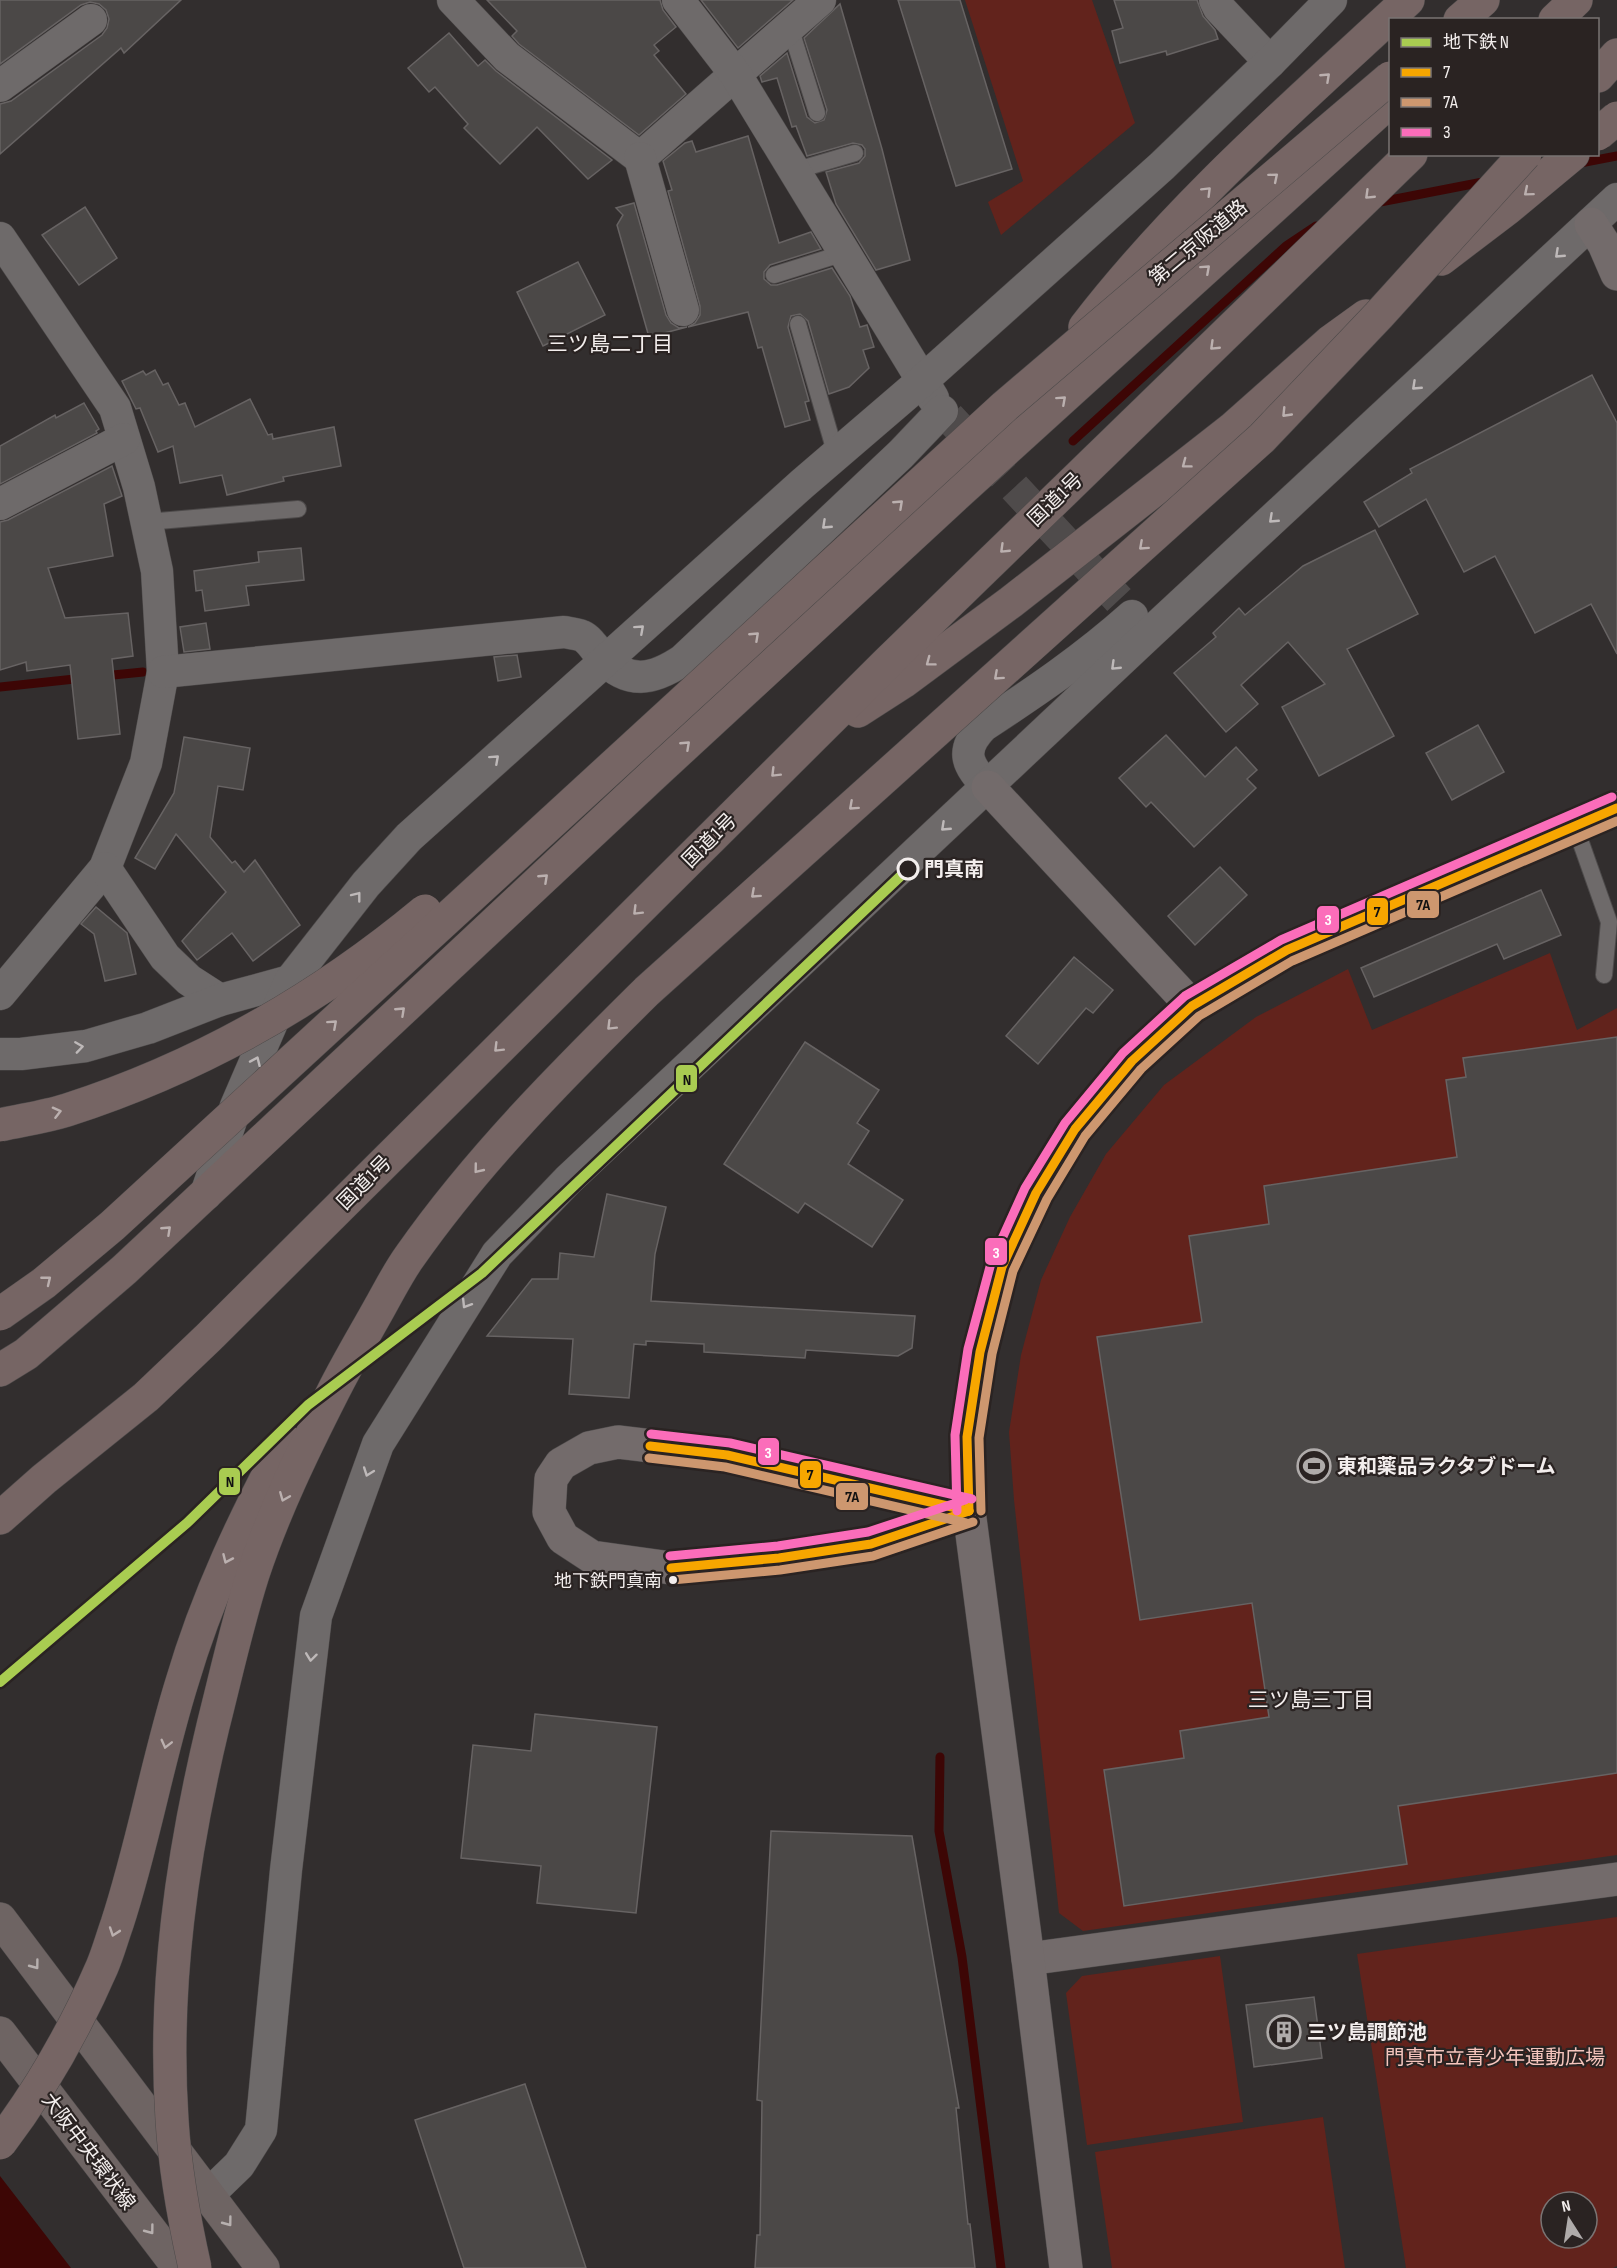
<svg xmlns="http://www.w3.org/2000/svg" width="1617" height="2268" font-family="'Sofia Sans Condensed','Noto Sans JP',sans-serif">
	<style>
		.green { fill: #62231c; fill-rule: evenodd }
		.water { fill: #3d0605 }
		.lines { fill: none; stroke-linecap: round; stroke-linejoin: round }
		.stream { stroke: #3d0605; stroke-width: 9 }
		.building { fill: #4b4847; stroke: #676363; stroke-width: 1.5 }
		.street-tunnel { stroke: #4f4b4b; stroke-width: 32; stroke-dasharray: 32 16; stroke-linecap: butt }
		.lane-casing { stroke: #4d4a4a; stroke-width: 18 }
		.street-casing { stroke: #4d4a4a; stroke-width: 33 }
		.secondary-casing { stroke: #4d4a4a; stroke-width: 34 }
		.primary-casing { stroke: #4d4a4a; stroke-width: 34 }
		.highway-casing { stroke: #4d4a4a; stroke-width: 34 }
		.lane { stroke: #6e6a6a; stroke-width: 16 }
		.street { stroke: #6e6a6a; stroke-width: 32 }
		.secondary { stroke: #736b6b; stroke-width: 33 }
		.primary { stroke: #6e6463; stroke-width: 33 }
		.highway { stroke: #766564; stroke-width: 33 }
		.highway-bridge-casing { stroke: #4d4a4a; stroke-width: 34; stroke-linecap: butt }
		.highway-bridge { stroke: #766564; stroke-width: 33 }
		.bus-1-casing { stroke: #2a2322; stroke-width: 14 }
		.bus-2-casing { stroke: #2a2322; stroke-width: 14 }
		.bus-3-casing { stroke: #2a2322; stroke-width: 14 }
		.bus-1 { stroke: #f7a600; stroke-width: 9 }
		.bus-2 { stroke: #cd976f; stroke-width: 9 }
		.bus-3 { stroke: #fb6dba; stroke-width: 9 }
		.metro-1-casing { stroke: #2a2322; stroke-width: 15 }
		.metro-1 { stroke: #a9cc51; stroke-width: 10 }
		.oneway { stroke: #bbb0af }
		.oneway2 { stroke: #beb9b9 }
		.oneway3 { stroke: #b7b0af }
		.stop-dot { fill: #2a2322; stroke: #f3eeed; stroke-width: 3 }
		.bus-dot { fill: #f3eeed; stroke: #2a2322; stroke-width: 2 }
		.labels { text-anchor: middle; stroke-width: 4.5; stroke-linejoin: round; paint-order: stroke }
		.bus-label { font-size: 18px; fill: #f3eeed; stroke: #2a2322; text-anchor: end }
		.street-label { font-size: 20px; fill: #f3eeed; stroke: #2a2322 }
		.stop-label { font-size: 20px; font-weight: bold; fill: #f3eeed; stroke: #2a2322; text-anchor: start }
		.poi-label { font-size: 20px; font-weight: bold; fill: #f3eeed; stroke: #2a2322; text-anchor: start }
		.park-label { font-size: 20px; fill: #f5c5bd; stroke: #2a2322 }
		.neighbourhood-label { font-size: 21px; fill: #f3eeed; stroke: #2a2322 }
		.line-badge { stroke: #2a2322; stroke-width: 2 }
		.badge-label { font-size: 16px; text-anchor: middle; font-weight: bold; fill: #fff }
		.pale-badge-label { font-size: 16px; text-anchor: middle; font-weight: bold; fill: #111 }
	</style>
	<rect width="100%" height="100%" fill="#322e2e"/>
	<g class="green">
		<path d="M965,0H1092L1135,123L1001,235L988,202L1023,181Z"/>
		<path d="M1550,953L1577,1030L1617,1008V1855L1083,1931L1059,1913L1014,1500L1009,1432L1021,1355L1041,1280L1070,1217L1106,1154L1164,1085L1256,1017L1348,969L1372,1030Z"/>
		<path d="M1617,1917V2266L1613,2268H1406L1357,1954ZM1551,2202H1587V2238H1551Z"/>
		<path d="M1220,1956L1243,2122L1087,2145L1066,1993L1082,1976Z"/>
		<path d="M1323,2117L1345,2268H1112L1095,2152Z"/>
	</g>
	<path class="water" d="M0,2176L71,2268H0Z"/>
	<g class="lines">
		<g class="stream">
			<path d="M1575,164L1617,156"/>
			<path d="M1375,203L1488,181"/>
			<path d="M1073,441L1286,246L1316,226"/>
			<path d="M103,676L143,672"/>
			<path d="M0,687L84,678"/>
			<path d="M940,1757L939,1831L962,1957L1001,2268"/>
		</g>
	</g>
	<g class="building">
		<path d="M0,0H181L124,53L121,48L0,154V104L11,101L102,35L107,28L109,19L106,10L99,4L90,2L81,5L0,64Z"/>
		<path d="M487,0H660L663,10L676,27L654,45L659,51L654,55L686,94L639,135L519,44L512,36L517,31Z"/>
		<path d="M701,0H793L738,48Z"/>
		<path d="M898,0H960L1012,169L956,186Z"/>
		<path d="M1114,0H1197L1203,16L1215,30L1218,39L1167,55L1166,51L1120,63L1112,31L1123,28Z"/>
		<path d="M840,4L882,149L910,260L876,270L836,204L826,172L859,163L865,156V149L862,145L853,143L807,156L796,126L792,127L777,78L762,82L760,76L787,53L807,117L815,123L824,120L827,110L804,38Z"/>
		<path d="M449,33L478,66L485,60L496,71L612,160L588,179L537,127L500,164L464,128L468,124L435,87L429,92L408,68Z"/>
		<path d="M748,136L779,243L811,232L821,249L770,265L764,272V279L771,285H777L832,268L850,296L860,327L867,325L874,347L863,350L869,368L849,387L829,394L808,321L800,314L791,316L788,327L809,401L805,402L810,420L785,427L762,347L758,348L748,312L688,327L695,323L700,315V306L668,191L672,190L663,161L685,143L692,141L696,152Z"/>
		<path d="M634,203L666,315L671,323L679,328L687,327L649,337L617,225L623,215L616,208Z"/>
		<path d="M85,207L117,258L79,285L42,235Z"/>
		<path d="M578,262L605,315L543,346L517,292Z"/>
		<path d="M155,370L163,385L168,383L179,405L185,403L195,427L250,399L268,435L272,434L273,439L334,427L341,466L283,477L284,481L227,495L222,475L180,483L173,446L158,452L140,408L136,409L122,381L143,371L146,375Z"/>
		<path d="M1592,375L1617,423V654L1591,604L1535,633L1495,556L1464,572L1426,499L1379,527L1364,502L1412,473L1410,469Z"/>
		<path d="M84,403L99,429L96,431L97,433L0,484V446L55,415L56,418Z"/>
		<path d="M112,466L122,496L104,504L113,556L48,568L65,618L128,613L133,656L112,659L120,734L78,739L70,665L27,671L26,662L0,670V522L8,520Z"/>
		<path d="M1375,530L1418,614L1347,649L1394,736L1319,776L1282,707L1325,684L1288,642L1241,685L1258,704L1226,732L1174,673L1216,637L1213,633L1239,608L1245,615L1303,566Z"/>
		<path d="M301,548L304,580L246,586L249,605L205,611L202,590L196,591L194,571L259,562L258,552Z"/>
		<path d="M206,623L210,649L184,652L180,627Z"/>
		<path d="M517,655L521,677L498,681L494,657Z"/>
		<path d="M1478,725L1504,772L1452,800L1426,753Z"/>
		<path d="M1166,735L1205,777L1236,747L1257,770L1247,779L1256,788L1194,847L1151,802L1146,807L1119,778Z"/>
		<path d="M184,737L250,748L243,790L218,786L210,837L232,863L235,861L244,872L255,860L300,925L253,961L232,933L197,960L182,941L226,892L176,834L155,869L135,858L174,793Z"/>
		<path d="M1220,867L1247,895L1195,945L1168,916Z"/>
		<path d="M1541,890L1561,935L1504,959L1497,944L1374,997L1361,968Z"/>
		<path d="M96,907L127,933L136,974L105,981L94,934L81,924Z"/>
		<path d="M1074,957L1113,990L1093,1013L1086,1008L1038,1064L1006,1036Z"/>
		<path d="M1617,1037V1773L1398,1806L1407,1864L1124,1906L1104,1770L1184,1758L1180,1731L1269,1717L1252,1603L1140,1620L1097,1337L1202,1322L1189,1236L1269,1224L1264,1186L1457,1157L1446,1080L1466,1077L1463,1058Z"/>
		<path d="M805,1042L879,1090L857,1123L869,1131L848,1164L903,1200L872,1247L805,1203L798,1213L724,1164Z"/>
		<path d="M607,1194L666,1207L655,1254L651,1301L915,1316L912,1348L898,1356L806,1350L805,1358L704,1352V1344L646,1341V1345L634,1344L629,1398L569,1394L573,1339L487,1336L532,1279H558L560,1253L594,1257Z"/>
		<path d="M535,1714L657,1727L636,1913L537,1903L541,1866L461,1858L473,1745L531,1751Z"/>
		<path d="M771,1831L912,1836L959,2108H956L968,2224H970L975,2268H755L757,2235H760L762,2101L757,2100Z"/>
		<path d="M1314,1997L1322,2058L1254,2067L1246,2005Z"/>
		<path d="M525,2084L586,2268H464L415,2120Z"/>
	</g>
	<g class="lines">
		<path class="street-tunnel" d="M949,417L1119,600"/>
		<g class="lane-casing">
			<g id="lane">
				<path d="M790,27L817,113"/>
				<path d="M794,171L855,153"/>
				<path d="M774,275L844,253"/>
				<path d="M798,324L836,455"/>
				<path d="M147,522L298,509"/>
				<path d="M1575,826L1609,922L1604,975"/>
			</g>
		</g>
		<g class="street-casing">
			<g id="street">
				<path d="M453,0L507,57L640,158L820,0"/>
				<path d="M678,0L736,75L933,398"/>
				<path d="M1215,0L1219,8L1270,62"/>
				<path d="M0,86L91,20"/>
				<path d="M640,158L683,310"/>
				<path d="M0,238L115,408L139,487L157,571L163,672L146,763L105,868L0,994"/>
				<path d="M0,504L124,439"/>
				<path d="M163,672L564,632C569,633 577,634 582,636C589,639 596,650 601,656C628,686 653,680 683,660L901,454L942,411"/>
				<path d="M988,787C967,765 959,751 983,726C1035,692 1085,658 1132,616"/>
				<path d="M105,868L165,957L189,980L220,1000"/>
				<path d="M0,1054H21L86,1046L148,1028L220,1000L290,981"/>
				<path d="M206,1194L236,1106L290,981L366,884L409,837L802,484L922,381L1162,166L1270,62L1331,0"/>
				<path d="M208,2195L239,2165L261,2130L286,1870L316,1616L378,1444L497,1254L568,1180L1149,634L1617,199"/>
			</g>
		</g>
		<g class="secondary-casing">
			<g id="secondary">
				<path d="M1591,224L1604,244L1617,274"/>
				<path d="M988,787L1192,1006"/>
				<path d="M618,1442L727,1455L969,1511L871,1544L779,1558L671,1568L592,1557L563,1538L549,1512L551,1479L561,1464L589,1448Z"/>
				<path d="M1028,1959L1617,1879"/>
				<path d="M1066,2268L1028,1959L969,1511L967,1437L980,1352L1002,1267L1036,1193L1075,1129L1132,1061L1192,1006L1287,950L1617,808"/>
			</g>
		</g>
		<g class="primary-casing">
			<g id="primary">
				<path d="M0,1919L263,2268"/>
				<path d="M0,2033L179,2268"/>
			</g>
		</g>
		<g class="highway-casing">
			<g id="highway">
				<path d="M1460,20L1483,0"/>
				<path d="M1555,20L1576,0"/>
				<path d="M1598,76L1617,55"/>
				<path d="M1441,259L1508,208L1573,154"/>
				<path d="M1085,327C1178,206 1296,104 1408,0"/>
				<path d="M858,711L903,682L1011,602L1232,429L1330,342L1366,316"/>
				<path d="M0,1370L26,1354L124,1270L655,773L956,495L1390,101"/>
				<path d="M0,1518L44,1479L146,1397L208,1338L889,661L1411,154"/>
			</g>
		</g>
		<use href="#lane" class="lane"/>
		<use href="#street" class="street"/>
		<use href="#secondary" class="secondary"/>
		<use href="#primary" class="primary"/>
		<use href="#highway" class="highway"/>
		<g class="highway-bridge-casing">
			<g id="highway-bridge">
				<path d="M1598,134L1617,118"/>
				<path d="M0,1125C22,1120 45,1117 67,1110C200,1067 318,1000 425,911"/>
				<path d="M0,1314L44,1283L112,1226L1005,406L1390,78"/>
				<path d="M0,2143C41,2089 75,2029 102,1967C108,1953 112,1938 117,1924C143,1845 157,1762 182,1682C207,1597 244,1519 286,1441"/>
				<path d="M195,2268C184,2219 175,2170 172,2120C163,1987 182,1855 213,1726C226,1675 237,1624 253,1574C274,1511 303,1451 333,1392C348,1362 365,1334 381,1305C390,1289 399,1271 410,1256C478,1159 563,1074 647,991L1262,438L1379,315L1525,154"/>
			</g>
		</g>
		<use href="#highway-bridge" class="highway-bridge"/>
		<g class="bus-1-casing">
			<g id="bus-1">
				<path d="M650,1446L727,1455L969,1511"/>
				<path d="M969,1511L967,1437L980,1352L1002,1267L1036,1193L1075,1129L1132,1061L1192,1006L1287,950L1617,808"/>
				<path d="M671,1568L779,1558L871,1544L969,1511"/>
			</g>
		</g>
		<g class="bus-2-casing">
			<g id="bus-2">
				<path d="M649,1458L725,1467L966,1523"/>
				<path d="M981,1511L979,1438L992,1354L1013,1271L1047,1199L1085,1136L1141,1069L1199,1016L1292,961L1617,821"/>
				<path d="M672,1580L780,1570L873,1556L973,1522"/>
			</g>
		</g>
		<g class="bus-3-casing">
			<g id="bus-3">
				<path d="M651,1434L730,1443L972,1499"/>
				<path d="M957,1511L955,1435L968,1349L991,1263L1025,1188L1065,1123L1123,1053L1185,996L1281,940L1612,797"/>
				<path d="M670,1556L778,1546L868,1532L965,1500"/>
			</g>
		</g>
		<use href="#bus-1" class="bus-1"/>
		<use href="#bus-2" class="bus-2"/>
		<use href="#bus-3" class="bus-3"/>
		<g class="metro-1-casing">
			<path id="metro-1" d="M0,1682L187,1523L308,1405L482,1273L908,869"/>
		</g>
		<use href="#metro-1" class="metro-1"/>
	</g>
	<defs><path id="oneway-chevron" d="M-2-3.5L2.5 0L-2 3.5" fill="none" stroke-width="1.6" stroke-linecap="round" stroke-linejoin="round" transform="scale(1.5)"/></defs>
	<g class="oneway">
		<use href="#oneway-chevron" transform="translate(1326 77) rotate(-43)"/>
		<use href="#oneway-chevron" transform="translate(1274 177) rotate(-40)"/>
		<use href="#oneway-chevron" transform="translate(1207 191) rotate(-45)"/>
		<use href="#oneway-chevron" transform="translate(1528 192) rotate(140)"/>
		<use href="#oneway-chevron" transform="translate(1369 195) rotate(136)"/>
		<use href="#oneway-chevron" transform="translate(1206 269) rotate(-42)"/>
		<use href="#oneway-chevron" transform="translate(1214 346) rotate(136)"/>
		<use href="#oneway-chevron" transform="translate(1062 400) rotate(-42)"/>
		<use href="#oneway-chevron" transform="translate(1286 413) rotate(134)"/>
		<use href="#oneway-chevron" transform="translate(1186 464) rotate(143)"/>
		<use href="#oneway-chevron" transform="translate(899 504) rotate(-43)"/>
		<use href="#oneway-chevron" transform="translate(1143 546) rotate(138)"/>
		<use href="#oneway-chevron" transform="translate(1004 549) rotate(136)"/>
		<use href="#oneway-chevron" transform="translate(755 636) rotate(-43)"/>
		<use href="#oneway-chevron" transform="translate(930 662) rotate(143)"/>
		<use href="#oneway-chevron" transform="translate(998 676) rotate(138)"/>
		<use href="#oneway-chevron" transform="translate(686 745) rotate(-43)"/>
		<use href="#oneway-chevron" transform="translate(775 773) rotate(135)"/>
		<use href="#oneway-chevron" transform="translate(853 806) rotate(138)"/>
		<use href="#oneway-chevron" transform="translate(544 878) rotate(-43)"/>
		<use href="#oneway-chevron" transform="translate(755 894) rotate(138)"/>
		<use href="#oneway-chevron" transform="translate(637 911) rotate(135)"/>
		<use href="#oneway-chevron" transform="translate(401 1011) rotate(-43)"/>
		<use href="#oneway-chevron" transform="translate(333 1024) rotate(-42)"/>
		<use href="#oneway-chevron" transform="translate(611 1026) rotate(135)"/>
		<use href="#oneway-chevron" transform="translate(498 1048) rotate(135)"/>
		<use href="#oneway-chevron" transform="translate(57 1112) rotate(-14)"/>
		<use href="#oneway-chevron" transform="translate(478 1169) rotate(129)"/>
		<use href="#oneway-chevron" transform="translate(167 1230) rotate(-43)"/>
		<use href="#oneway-chevron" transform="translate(47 1280) rotate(-39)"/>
		<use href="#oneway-chevron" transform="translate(284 1497) rotate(112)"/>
		<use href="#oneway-chevron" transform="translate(227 1559) rotate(114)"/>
		<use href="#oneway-chevron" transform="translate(166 1744) rotate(104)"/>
		<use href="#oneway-chevron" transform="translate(114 1932) rotate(109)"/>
	</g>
	<g class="oneway2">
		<use href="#oneway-chevron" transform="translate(1559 254) rotate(137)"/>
		<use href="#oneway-chevron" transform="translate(1416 386) rotate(137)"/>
		<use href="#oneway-chevron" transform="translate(1273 519) rotate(137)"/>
		<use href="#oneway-chevron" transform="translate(826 525) rotate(137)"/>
		<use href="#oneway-chevron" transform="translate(640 629) rotate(-42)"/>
		<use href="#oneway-chevron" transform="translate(1115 666) rotate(136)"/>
		<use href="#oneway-chevron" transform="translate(495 759) rotate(-42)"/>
		<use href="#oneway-chevron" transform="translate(945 827) rotate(137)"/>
		<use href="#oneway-chevron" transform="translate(357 896) rotate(-52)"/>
		<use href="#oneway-chevron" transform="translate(79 1047) rotate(-8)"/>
		<use href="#oneway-chevron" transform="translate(256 1061) rotate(-66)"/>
		<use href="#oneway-chevron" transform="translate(466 1304) rotate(122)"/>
		<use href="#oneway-chevron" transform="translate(368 1472) rotate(110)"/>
		<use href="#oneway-chevron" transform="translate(311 1657) rotate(97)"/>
	</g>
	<g class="oneway3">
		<use href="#oneway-chevron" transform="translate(35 1965) rotate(53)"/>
		<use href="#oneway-chevron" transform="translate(228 2222) rotate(53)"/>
		<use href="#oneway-chevron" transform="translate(150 2230) rotate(53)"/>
	</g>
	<defs>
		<g id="stadium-ring" transform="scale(1.725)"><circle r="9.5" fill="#2a2322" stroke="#afabaa" stroke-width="1.5"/><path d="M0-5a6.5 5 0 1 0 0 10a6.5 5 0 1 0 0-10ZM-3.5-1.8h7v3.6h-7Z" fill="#afabaa"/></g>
		<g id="building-ring" transform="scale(1.725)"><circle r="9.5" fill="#2a2322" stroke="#afabaa" stroke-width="1.5"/><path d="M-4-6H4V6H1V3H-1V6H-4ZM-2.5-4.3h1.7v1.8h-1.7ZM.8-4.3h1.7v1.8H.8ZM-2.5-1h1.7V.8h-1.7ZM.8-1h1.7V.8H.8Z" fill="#afabaa"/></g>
	</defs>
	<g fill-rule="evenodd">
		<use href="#stadium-ring" x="1314" y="1466"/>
		<use href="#building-ring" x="1284" y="2032"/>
	</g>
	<circle class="stop-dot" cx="908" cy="869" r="10"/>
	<circle class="bus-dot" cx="673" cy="1580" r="5"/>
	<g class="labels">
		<g class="bus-label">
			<text x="662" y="1587">地下鉄門真南</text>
		</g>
		<g class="street-label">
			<text transform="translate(1198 242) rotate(-40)" y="7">第二京阪道路</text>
			<text transform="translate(1055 499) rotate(-44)" y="7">国道1号</text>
			<text transform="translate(709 840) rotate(-45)" y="7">国道1号</text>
			<text transform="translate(364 1182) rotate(-45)" y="7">国道1号</text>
			<text transform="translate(89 2151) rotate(53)" y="7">大阪中央環状線</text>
		</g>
		<g class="stop-label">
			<text x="924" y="876">門真南</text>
		</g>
		<g class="poi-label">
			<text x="1337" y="1473">東和薬品ラクタブドーム</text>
			<text x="1307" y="2039">三ツ島調節池</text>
		</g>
		<g class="park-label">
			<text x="1495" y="2064">門真市立青少年運動広場</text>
		</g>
		<g class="neighbourhood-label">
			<text x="610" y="351">三ツ島二丁目</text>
			<text x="1311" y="1707">三ツ島三丁目</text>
		</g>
	</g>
	<g class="line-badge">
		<rect x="1406" y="890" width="34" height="29" rx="6" fill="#cd976f"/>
		<rect x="1366" y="897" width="23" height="29" rx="6" fill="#f7a600"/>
		<rect x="1316" y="905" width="24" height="29" rx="6" fill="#fb6dba"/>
		<rect x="675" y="1064" width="23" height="29" rx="6" fill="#a9cc51"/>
		<rect x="984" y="1237" width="24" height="29" rx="6" fill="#fb6dba"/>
		<rect x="757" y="1437" width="23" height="29" rx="6" fill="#fb6dba"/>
		<rect x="799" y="1460" width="23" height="29" rx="6" fill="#f7a600"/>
		<rect x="218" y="1467" width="23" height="29" rx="6" fill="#a9cc51"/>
		<rect x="835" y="1482" width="34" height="29" rx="6" fill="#cd976f"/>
	</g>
	<g class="badge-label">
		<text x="1328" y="925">3</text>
		<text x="996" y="1258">3</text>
		<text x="768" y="1458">3</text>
	</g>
	<g class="pale-badge-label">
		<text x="1423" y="910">7A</text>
		<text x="1377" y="917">7</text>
		<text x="687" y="1085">N</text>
		<text x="810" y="1480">7</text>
		<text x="230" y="1487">N</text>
		<text x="852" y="1502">7A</text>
	</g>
	<rect x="1389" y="18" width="210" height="138" fill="#2a2322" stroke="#7a7473" stroke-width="1.5"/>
	<rect x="1401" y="38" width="30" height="9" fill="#a9cc51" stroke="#7a7473" stroke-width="1.5"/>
	<text x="1443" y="48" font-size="18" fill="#f3eeed">地下鉄 N</text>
	<rect x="1401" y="68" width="30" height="9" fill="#f7a600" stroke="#7a7473" stroke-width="1.5"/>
	<text x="1443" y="78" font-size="18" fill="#f3eeed">7</text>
	<rect x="1401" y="98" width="30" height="9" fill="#cd976f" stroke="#7a7473" stroke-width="1.5"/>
	<text x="1443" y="108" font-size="18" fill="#f3eeed">7A</text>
	<rect x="1401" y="128" width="30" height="9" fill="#fb6dba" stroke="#7a7473" stroke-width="1.5"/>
	<text x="1443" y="138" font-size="18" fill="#f3eeed">3</text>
	<g transform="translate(1569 2220) rotate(348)"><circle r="28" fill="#2a2322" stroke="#7a7473" stroke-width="1.5"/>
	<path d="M0-4.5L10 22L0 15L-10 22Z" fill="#afabaa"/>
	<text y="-9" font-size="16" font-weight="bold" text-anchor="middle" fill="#f3eeed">N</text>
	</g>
</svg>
